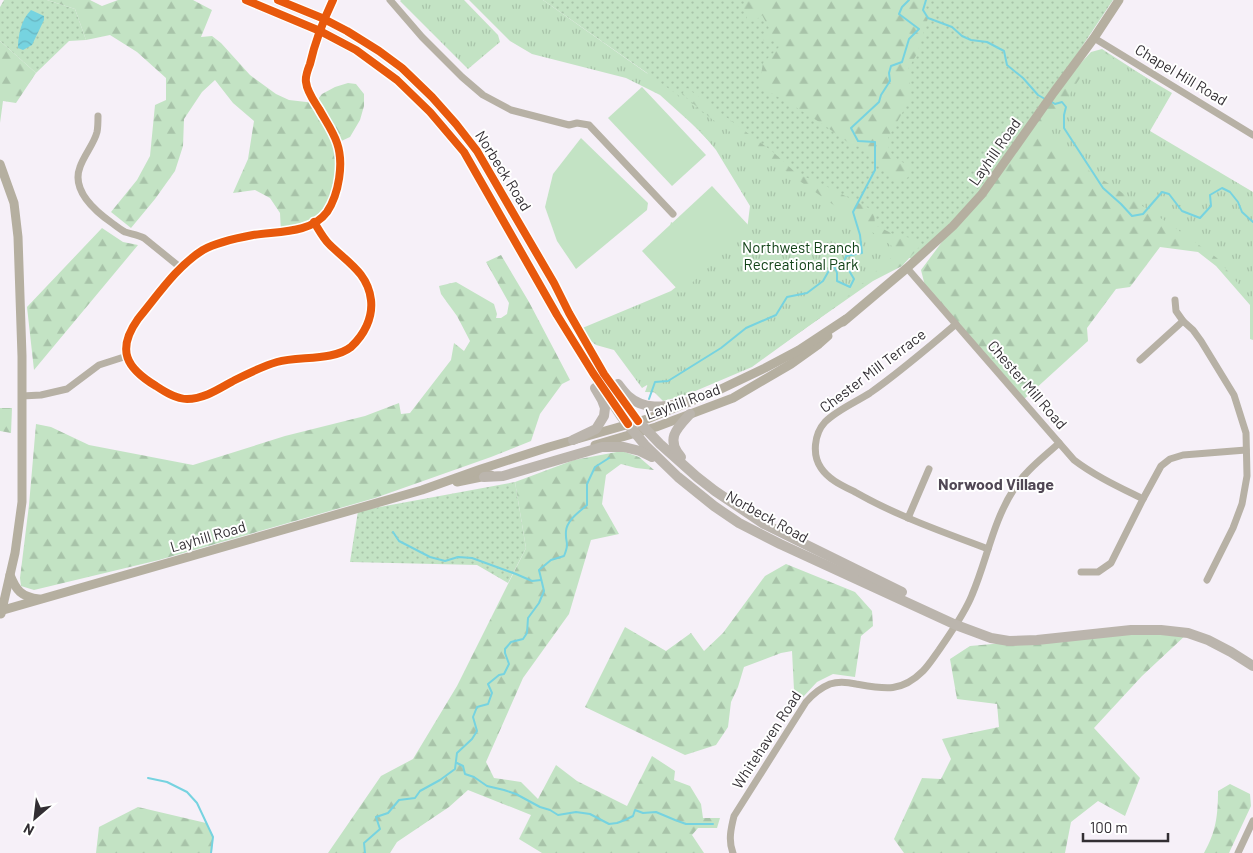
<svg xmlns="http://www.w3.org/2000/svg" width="1253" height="853" font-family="Barlow,sans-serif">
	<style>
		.grass { fill: url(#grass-dots) }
		.forest { fill: url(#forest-firs) }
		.park { fill: url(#park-tufts) }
		.pitch { fill: #c3e3c4 }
		.water { fill: url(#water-waves) }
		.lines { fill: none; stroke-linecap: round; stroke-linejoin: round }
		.stream { stroke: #76d3e0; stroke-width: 2 }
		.minor { stroke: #b7b1a5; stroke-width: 7 }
		.secondary { stroke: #b5afa0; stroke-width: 9 }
		.primary { stroke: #bbb5ad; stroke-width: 10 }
		.cycleway-casing { stroke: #fff; stroke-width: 11 }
		.cycleway { stroke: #e8590c; stroke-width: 8 }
		.labels { text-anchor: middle; stroke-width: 4; stroke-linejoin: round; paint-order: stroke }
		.street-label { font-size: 15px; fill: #322e33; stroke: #fff }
		.park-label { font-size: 15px; fill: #124217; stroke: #fff }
		.neighbourhood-label { font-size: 16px; font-weight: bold; fill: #514855; stroke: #fff }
	</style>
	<defs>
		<pattern id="grass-dots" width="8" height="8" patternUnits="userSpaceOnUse" patternTransform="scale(1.25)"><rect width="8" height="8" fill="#c3e3c4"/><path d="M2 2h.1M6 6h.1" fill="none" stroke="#a8c3a9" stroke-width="1.8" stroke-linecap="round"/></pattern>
		<pattern id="forest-firs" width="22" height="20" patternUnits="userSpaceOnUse" patternTransform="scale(1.25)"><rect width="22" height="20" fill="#c3e3c4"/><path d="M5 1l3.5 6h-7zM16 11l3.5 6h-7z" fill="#a8c3a9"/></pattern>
		<pattern id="park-tufts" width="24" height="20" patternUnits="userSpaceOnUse" patternTransform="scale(1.25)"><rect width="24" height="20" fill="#c3e3c4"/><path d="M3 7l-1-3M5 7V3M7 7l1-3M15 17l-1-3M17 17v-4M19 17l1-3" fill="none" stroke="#a8c3a9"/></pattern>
		<pattern id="water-waves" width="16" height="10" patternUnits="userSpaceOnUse" patternTransform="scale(1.25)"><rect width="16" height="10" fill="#76d3e0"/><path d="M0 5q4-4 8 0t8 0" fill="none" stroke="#67b5c1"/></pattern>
	</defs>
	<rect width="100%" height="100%" fill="#f6f0f8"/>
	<g class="grass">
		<path d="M4,0H47L75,9L86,40L69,41L36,73L0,41V7Z"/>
		<path d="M543,0H1113L1053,90L974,200L913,260L899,251L802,221L665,313L759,219L723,156L651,81L647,73Z"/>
		<path d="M515,482L526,548L508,583L477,565L350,562L358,511Z"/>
	</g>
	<g class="forest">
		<path d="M47,0H90L102,6L118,0H193L212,10L201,37L212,36L221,43L250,75L276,94L289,100L315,103L322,94L335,87L348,83L356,84L364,94V106L360,120L350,137L337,143L340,157L332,203L314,222L281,232L280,213L270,198L255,190L233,193L248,159L254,121L233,103L215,80L202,92L184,119L183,146L175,171L155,199L131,228L111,212L137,180L150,156L155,105L166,100V78L137,52L110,35L86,40L75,9Z"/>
		<path d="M748,0H926L923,10L928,18L917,54L908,69L910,84L909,101L888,138L889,151L897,159L909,166L911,174L904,181L896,180L880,166L864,147L853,146L824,125L797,108L759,86L763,63L780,46L776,39L764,41L762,37L769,28L762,15L755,21L747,22V12L741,7Z"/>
		<path d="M0,41L36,73L16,103L3,101L0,123Z"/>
		<path d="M1102,49L1156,84L1149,131L1253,218V340L1250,339V305L1216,266L1198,252L1160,247L1130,287L1116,289L1087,328L1088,341L1022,401L926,290L921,270L1054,92L1091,52Z"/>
		<path d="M687,88L773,152L796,173L824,185L874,211L875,225L895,235L912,238L922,244L902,266L873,281L783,344L754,362L677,393L645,392L649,381L655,382L778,175L682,94Z"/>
		<path d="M102,228L123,242L138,245L34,370L27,307Z"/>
		<path d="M501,255L529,302L570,380L562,384L540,414L531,441L491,457L375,498L159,560L34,590L21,586L20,578L29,505L36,424L51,427L89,445L193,465L285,436L365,416L399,403L401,414L410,413L451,360L454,343L464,351L470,341L457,316L441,294L439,286L456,282L494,304L497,314L496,318H501L507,314L509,303L486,262Z"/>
		<path d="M0,408H12L11,433L0,431Z"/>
		<path d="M622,451L639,457L654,470L636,468L621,464L606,475L602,504L619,534L591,540L569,614L523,678L486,762L494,778L521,782L538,799L556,765L577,781L627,806L652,756L675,771L674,780L690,786L701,804L703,818H720L717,828H698L692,835L704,853H542L519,839L531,815L468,790L449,807L397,842L390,853H328L381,776L413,759L457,686L526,548L515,482L574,460Z"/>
		<path d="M786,564L855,592L872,611L873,626L861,636L855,677L833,674L817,682L803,697L794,690L792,651L781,653L744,667L738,687L731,702L728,727L716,745L685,755L585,707L625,627L666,651L691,633L704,651L723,633L765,576Z"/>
		<path d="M1100,633H1188L1142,676L1094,728L1140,778L1125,816L1098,801L1071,822L1065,853H904L894,839L922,778L941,779L951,759L942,739L999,727L997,704L957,699L950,659L970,646L1037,640Z"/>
		<path d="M1230,784L1250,794L1251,806L1229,853H1204C1216,832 1218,815 1218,791Z"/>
		<path d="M138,807L206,823L213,837L212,853H96L99,827Z"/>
	</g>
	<g class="park">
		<path d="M401,0H464L498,35L500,42L468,69L400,1Z"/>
		<path d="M469,0H543L899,251L839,304L752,367L686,395L663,401L647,385L642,388L614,350L596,345L582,334L580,329L671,291L696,271L668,235L671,222L676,225L747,230L750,206L716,150L701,132L660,95L626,78L532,54L510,41Z"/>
		<path d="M1105,53L1172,93L1150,131L1253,192V302L1217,258L1171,225L1041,139L1094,56Z"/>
	</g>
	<g class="pitch">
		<path d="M642,87L706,155L672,186L608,118Z"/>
		<path d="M581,138L648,203L647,210L576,269L557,241L545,207L553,174Z"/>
		<path d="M712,186L751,228L681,293L642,251Z"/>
	</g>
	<path class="water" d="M31,10L44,16V20L32,45L23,50L18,48C18,35 21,20 31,10Z"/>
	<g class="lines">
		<g class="stream">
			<path d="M926,0L923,10L928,18L952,27L962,36L971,40L987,42L1004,51L1007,65L1023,78L1038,95L1045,99"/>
			<path d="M1052,102L1055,104L1062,102L1066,107L1064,115V128L1103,188L1121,204L1132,216L1143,214L1162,192L1169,194L1182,211L1200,218L1211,206L1210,195L1222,188L1230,192L1238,202L1242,212L1253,222"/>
			<path d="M649,399L655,382L668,381L721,348L746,328L776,315L787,297L807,293L823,281L831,267L835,268L837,273V281L850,287L854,279L844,262L846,256L862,253L860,235L853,212L875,170V142L858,141L851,128L879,102L881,95L890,81L889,73L891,66L902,62L909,39L919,29L899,14L902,7L909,0"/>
			<path d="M393,532L399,541L430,557L445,561L458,557L472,558L516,574L532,581L541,580"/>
			<path d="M457,763L463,766L465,774L474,777L487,786L504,790L516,794L540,807L550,810L558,815L576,812L590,814L609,824L617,823L625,820L633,816L635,810L643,813L656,812L675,820L686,824H713"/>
			<path d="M148,778L167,782L187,792L197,803L213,837L211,853"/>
			<path d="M365,853L364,843L380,829L376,817L388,813L399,800L415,798L420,791L440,780L455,769L457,753L472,739L477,731L473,717L477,707L488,704L492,693L488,684L499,675L504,674L509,664L505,653V649L511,642L523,639L527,633L528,618L539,603L544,591L539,570L551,560L564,556C570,541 565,544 566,531C567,520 579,512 587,505V484L595,467L609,458"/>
		</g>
		<g class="minor">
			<path d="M390,0L422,37L462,77L483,95L511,110L569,125L577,123L589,125L673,214"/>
			<path d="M1094,38L1253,135"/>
			<path d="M98,116C98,121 98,127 97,132C94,144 84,155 80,167C71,190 95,211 112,223C116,226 121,230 125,232C131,234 138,235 144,238L181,268"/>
			<path d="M314,222C319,230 323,238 329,244C347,262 368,273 371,300C373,318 364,335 351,347C333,361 299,356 277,362C263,366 249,373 235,380C220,388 205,399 187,399C176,399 165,392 156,386C126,368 116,350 138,319C158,295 176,267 203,250C217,242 237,238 253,235C277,231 311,234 327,212C339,194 344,163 337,143C333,131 325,120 319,109C314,101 307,92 306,82C305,77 308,69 310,64C315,42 323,21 333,0"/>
			<path d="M907,268L1074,460C1095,476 1119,487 1143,499"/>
			<path d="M1175,300L1176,311L1183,321L1193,330L1201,341L1234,395L1246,433L1247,476L1242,504L1233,528L1207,580"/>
			<path d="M956,324C928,348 900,372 870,393C856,402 837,410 825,422C814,434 812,455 821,468C829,480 843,486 855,492C897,516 943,532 988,549"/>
			<path d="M1140,360L1183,321"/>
			<path d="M22,396L41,395L67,389L99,365L127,356"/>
			<path d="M908,518L929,469"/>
			<path d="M1081,572H1098L1111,563L1143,499L1161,466L1170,459L1183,455L1246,450"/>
			<path d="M733,853C728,841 731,828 734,816L806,702C813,694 820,688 830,684C839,681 847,682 856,684C884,689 901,693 923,671C929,665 934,657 939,650C951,632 964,615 972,595C987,560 993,521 1014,489C1025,471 1044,457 1059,443"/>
			<path d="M1238,853L1253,821"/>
		</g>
		<g class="secondary">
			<path d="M0,164L14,203L18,237L22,356V502L15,553L1,614"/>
			<path d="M843,322L907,268L953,226L982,194L1054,92L1094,38L1119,0"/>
			<path d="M595,445L656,427L733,398L791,364L819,344L828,336"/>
			<path d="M457,482L491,475"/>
			<path d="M10,575C16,590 21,597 39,599"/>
			<path d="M0,611L422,490L481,469L549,447L647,419L721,389L765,368L799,350L846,319"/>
		</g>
		<g class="primary">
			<path d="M246,0L320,31L356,50L397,80L430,112L464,152L557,315L593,373L621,416L645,445L678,477L714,506L739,523L780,544L956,625L991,638L1009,641L1037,640L1131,630H1161L1188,633L1208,640L1231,652L1253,666"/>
			<path d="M278,0L322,18L347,31L379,51L402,68L432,97L456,124L477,151L516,218L554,283L569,313L604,374L638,421L660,444L697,477L715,491L764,524L902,592"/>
			<path d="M618,384C621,388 624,392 628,396C646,412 667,406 688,402"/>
			<path d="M573,440L596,429L604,416L605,408L602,400L595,388"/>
			<path d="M681,457C665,439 677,428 690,414"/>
			<path d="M484,477L503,476L602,447H624L640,451L652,457"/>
		</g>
		<g class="cycleway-casing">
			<g id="cycleway">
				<path d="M246,0L320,31L356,50L397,80L430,112L464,152L557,315L593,373L628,424"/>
				<path d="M278,0L322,18L347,31L379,51L402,68L432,97L456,124L477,151L516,218L554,283L569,313L604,374L638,421"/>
				<path d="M314,222C319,230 323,238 329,244C347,262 368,273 371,300C373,318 364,335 351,347C333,361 299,356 277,362C263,366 249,373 235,380C220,388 205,399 187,399C176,399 165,392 156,386C126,368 116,350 138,319C158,295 176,267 203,250C217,242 237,238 253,235C277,231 311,234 327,212C339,194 344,163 337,143C333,131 325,120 319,109C314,101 307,92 306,82C305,77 308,69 310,64C315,42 323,21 333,0"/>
			</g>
		</g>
		<use href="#cycleway" class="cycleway"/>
	</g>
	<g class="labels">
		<g class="street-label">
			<text transform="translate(1181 75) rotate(31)" y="5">Chapel Hill Road</text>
			<text transform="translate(995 152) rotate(-55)" y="5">Layhill Road</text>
			<text transform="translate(503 171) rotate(58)" y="5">Norbeck Road</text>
			<text transform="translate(873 371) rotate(-37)" y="5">Chester Mill Terrace</text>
			<text transform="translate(1027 385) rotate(49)" y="5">Chester Mill Road</text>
			<text transform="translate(683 402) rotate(-20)" y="5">Layhill Road</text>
			<text transform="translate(767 517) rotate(29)" y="5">Norbeck Road</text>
			<text transform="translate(208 537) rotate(-16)" y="5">Layhill Road</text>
			<text transform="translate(767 740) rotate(-57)" y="5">Whitehaven Road</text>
		</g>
		<g class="park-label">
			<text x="801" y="253">Northwest Branch<tspan x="801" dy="17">Recreational Park</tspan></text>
		</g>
		<g class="neighbourhood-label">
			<text x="996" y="490">Norwood Village</text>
		</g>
	</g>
	<g transform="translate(35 818) rotate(208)" stroke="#ffffff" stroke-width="4" paint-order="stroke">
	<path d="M0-4L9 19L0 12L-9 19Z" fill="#322e33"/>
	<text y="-8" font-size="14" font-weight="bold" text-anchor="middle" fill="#322e33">N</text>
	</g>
	<path d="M1083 833v8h85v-8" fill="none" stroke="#322e33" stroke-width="2.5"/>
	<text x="1090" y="833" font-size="15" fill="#322e33" stroke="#ffffff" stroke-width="4" paint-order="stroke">100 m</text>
</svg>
